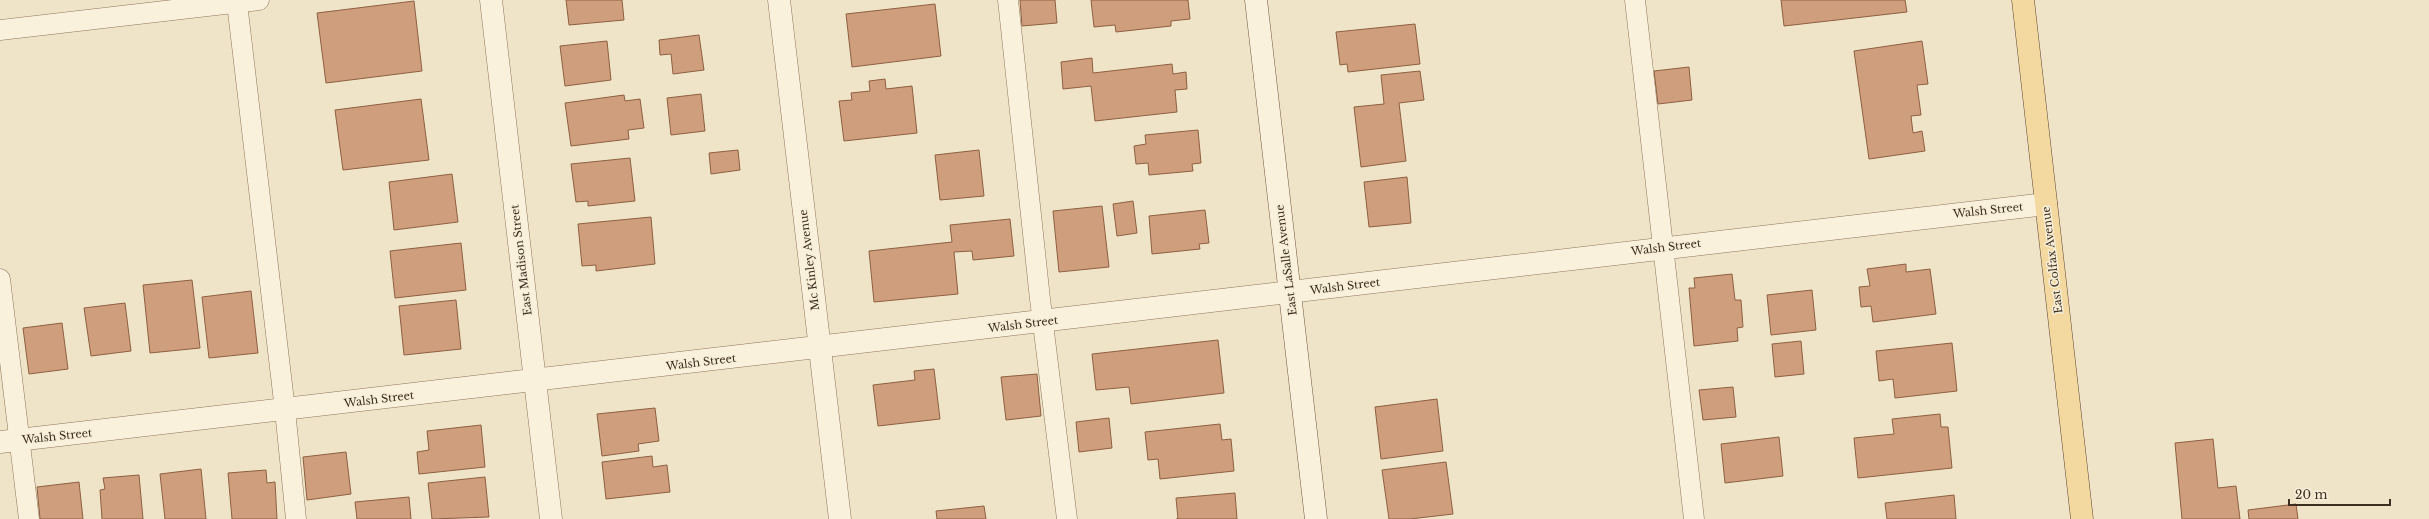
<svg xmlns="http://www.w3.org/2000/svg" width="2429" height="519" font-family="'Libre Baskerville',serif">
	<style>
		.building { fill: #cf9f7d; stroke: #8d5f41 }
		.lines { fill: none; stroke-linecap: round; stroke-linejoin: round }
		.lane-casing { stroke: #8d765c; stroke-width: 21 }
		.street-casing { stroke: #8d765c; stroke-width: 23 }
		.secondary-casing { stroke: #6f573f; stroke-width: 23 }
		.primary-casing { stroke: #5b4430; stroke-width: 23 }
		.lane { stroke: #faf1dc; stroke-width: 20 }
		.street { stroke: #faf1dc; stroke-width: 22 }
		.secondary { stroke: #faf1dc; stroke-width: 22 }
		.primary { stroke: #f3d9a0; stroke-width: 22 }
		.labels { text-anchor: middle; stroke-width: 3; stroke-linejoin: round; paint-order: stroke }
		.street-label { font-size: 11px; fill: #3d2e20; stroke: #f7eed8 }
	</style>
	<rect width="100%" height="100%" fill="#f0e4c8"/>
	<g class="building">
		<path d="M566,0H622L624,20L569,25Z"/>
		<path d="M1020,0H1055L1057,23L1022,26Z"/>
		<path d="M1091,0H1188L1190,19L1171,21V26L1116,32L1115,25L1094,27Z"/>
		<path d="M1781,0H1905L1907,12L1784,26Z"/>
		<path d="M414,1L422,71L326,83L317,13Z"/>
		<path d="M935,4L941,56L852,67L846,14Z"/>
		<path d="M1415,24L1420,64L1348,72L1347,64L1340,65L1336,32Z"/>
		<path d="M699,35L704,70L673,74L671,54L660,55L659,40Z"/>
		<path d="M607,41L611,80L565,86L560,46Z"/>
		<path d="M1922,41L1928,84L1917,85L1921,115L1911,116L1913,133L1922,131L1925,151L1869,159L1854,51Z"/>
		<path d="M1092,58L1093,73L1172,64L1173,74L1186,72L1187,89L1175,90L1177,112L1095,121L1091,86L1063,89L1061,62Z"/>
		<path d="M1689,67L1692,100L1658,104L1654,71Z"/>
		<path d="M1420,71L1424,100L1399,103L1406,161L1361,167L1354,107L1384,104L1381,75Z"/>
		<path d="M885,79L886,89L912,86L917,133L844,141L839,101L852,100L851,93L870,91L869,81Z"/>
		<path d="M701,94L705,131L671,135L667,98Z"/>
		<path d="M624,95L625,101L640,99L644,128L628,130L629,139L571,146L565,103Z"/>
		<path d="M421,99L429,160L343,170L335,110Z"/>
		<path d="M1198,130L1201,163L1192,164L1193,171L1149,175L1148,163L1136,164L1134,146L1146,144L1145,135Z"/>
		<path d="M738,150L740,170L711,174L709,153Z"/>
		<path d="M979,150L984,196L940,200L935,155Z"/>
		<path d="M630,158L635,201L588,206V201L576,202L571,164Z"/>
		<path d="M452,174L458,222L394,230L389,182Z"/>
		<path d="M1407,177L1411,223L1369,227L1364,182Z"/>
		<path d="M1133,201L1137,233L1117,236L1113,204Z"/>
		<path d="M1102,206L1109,267L1059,272L1053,211Z"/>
		<path d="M1205,210L1209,243L1199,244L1200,249L1152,254L1149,216Z"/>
		<path d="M651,217L655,264L596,271V265L582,266L578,224Z"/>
		<path d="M1010,219L1014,256L973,260L972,251L954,252L958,294L874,302L869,251L952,242L950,225Z"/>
		<path d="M461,243L466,290L395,298L390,251Z"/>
		<path d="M1906,264V272L1930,269L1936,314L1873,322L1871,306L1861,307L1859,287L1870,286L1867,269Z"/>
		<path d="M1732,274L1735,300H1741L1743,327L1737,328L1738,341L1694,346L1689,288H1695L1694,278Z"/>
		<path d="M192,280L200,348L150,353L143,285Z"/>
		<path d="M1812,290L1816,330L1771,335L1767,295Z"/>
		<path d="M251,291L258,353L209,358L202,297Z"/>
		<path d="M456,300L461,349L404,355L399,306Z"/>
		<path d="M125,303L131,351L91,356L84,308Z"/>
		<path d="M62,323L68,369L29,374L23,328Z"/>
		<path d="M1218,340L1224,393L1131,404L1129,387L1096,390L1092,354Z"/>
		<path d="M1801,341L1804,374L1775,377L1772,344Z"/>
		<path d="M1952,343L1957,391L1895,398L1893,379L1879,381L1876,351Z"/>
		<path d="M934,369L940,419L878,426L873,385L915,380L914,371Z"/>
		<path d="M1037,374L1041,416L1006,420L1001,377Z"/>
		<path d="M1733,387L1736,417L1703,420L1699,390Z"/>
		<path d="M1437,399L1443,451L1381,459L1375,407Z"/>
		<path d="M655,408L659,441L638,444L639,451L602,456L597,414Z"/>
		<path d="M1940,414L1941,427H1948L1952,468L1858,478L1854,438L1894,434L1892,419Z"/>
		<path d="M1109,418L1112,448L1079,452L1076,422Z"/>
		<path d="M1220,424L1222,440L1231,439L1234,471L1160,479L1158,459L1148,460L1145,432Z"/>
		<path d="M481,425L485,467L419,474L417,452L429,450L427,431Z"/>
		<path d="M1779,437L1783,476L1725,483L1721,444Z"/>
		<path d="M2213,439L2218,488L2236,486L2240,519H2182L2175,443Z"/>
		<path d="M346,452L351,494L307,500L303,457Z"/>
		<path d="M652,456L653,467L667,465L670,492L606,499L602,462Z"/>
		<path d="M1446,462L1453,514L1410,519H1389L1382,470Z"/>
		<path d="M201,469L206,519H165L160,474Z"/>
		<path d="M266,470L267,483L275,482L277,519H232L228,473Z"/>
		<path d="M139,475L143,519H102L100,490L105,489L103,478Z"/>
		<path d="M485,477L489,517L432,519L428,483Z"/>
		<path d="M79,482L83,519H40L37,487Z"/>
		<path d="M1235,493L1237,519H1176H1178L1176,498Z"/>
		<path d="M1954,495L1956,519H1887L1885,503Z"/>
		<path d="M409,497L411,519H357L355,502Z"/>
		<path d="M2296,504L2298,519H2249L2248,510Z"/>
		<path d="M984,506L986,519H937L936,511Z"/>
	</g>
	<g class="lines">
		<g class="lane-casing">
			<g id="lane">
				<path d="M1008,0L1040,299L1067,519"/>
				<path d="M1635,0L1694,519"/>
				<path d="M237,3L285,410L296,519"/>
				<path d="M0,30L259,0"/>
				<path d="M0,279L29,519"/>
			</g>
		</g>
		<g class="street-casing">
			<g id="street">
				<path d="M491,0L551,519"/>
				<path d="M779,0L840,519"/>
				<path d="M0,442L2046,204"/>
			</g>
		</g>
		<g class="secondary-casing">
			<path id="secondary" d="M1256,0L1316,519"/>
		</g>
		<g class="primary-casing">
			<path id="primary" d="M2023,0L2082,519"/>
		</g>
		<use href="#lane" class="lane"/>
		<use href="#street" class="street"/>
		<use href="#secondary" class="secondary"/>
		<use href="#primary" class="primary"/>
	</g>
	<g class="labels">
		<g class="street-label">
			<text transform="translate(1988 210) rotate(-6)" y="4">Walsh Street</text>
			<text transform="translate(1666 247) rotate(-7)" y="4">Walsh Street</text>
			<text transform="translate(521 260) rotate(-97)" y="4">East Madison Street</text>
			<text transform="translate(809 260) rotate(-97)" y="4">Mc Kinley Avenue</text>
			<text transform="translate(1286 260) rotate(-97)" y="4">East LaSalle Avenue</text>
			<text transform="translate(2052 260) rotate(-97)" y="4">East Colfax Avenue</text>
			<text transform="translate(1345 286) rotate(-7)" y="4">Walsh Street</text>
			<text transform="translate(1023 324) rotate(-7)" y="4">Walsh Street</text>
			<text transform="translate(701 362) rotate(-7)" y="4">Walsh Street</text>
			<text transform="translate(379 399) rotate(-7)" y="4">Walsh Street</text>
			<text transform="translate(57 436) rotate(-6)" y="4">Walsh Street</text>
		</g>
	</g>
	<path d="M2289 499v6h101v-6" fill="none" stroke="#3d2e20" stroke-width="2"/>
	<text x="2295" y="499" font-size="12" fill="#3d2e20" stroke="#f7eed8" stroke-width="3" paint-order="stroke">20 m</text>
</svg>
